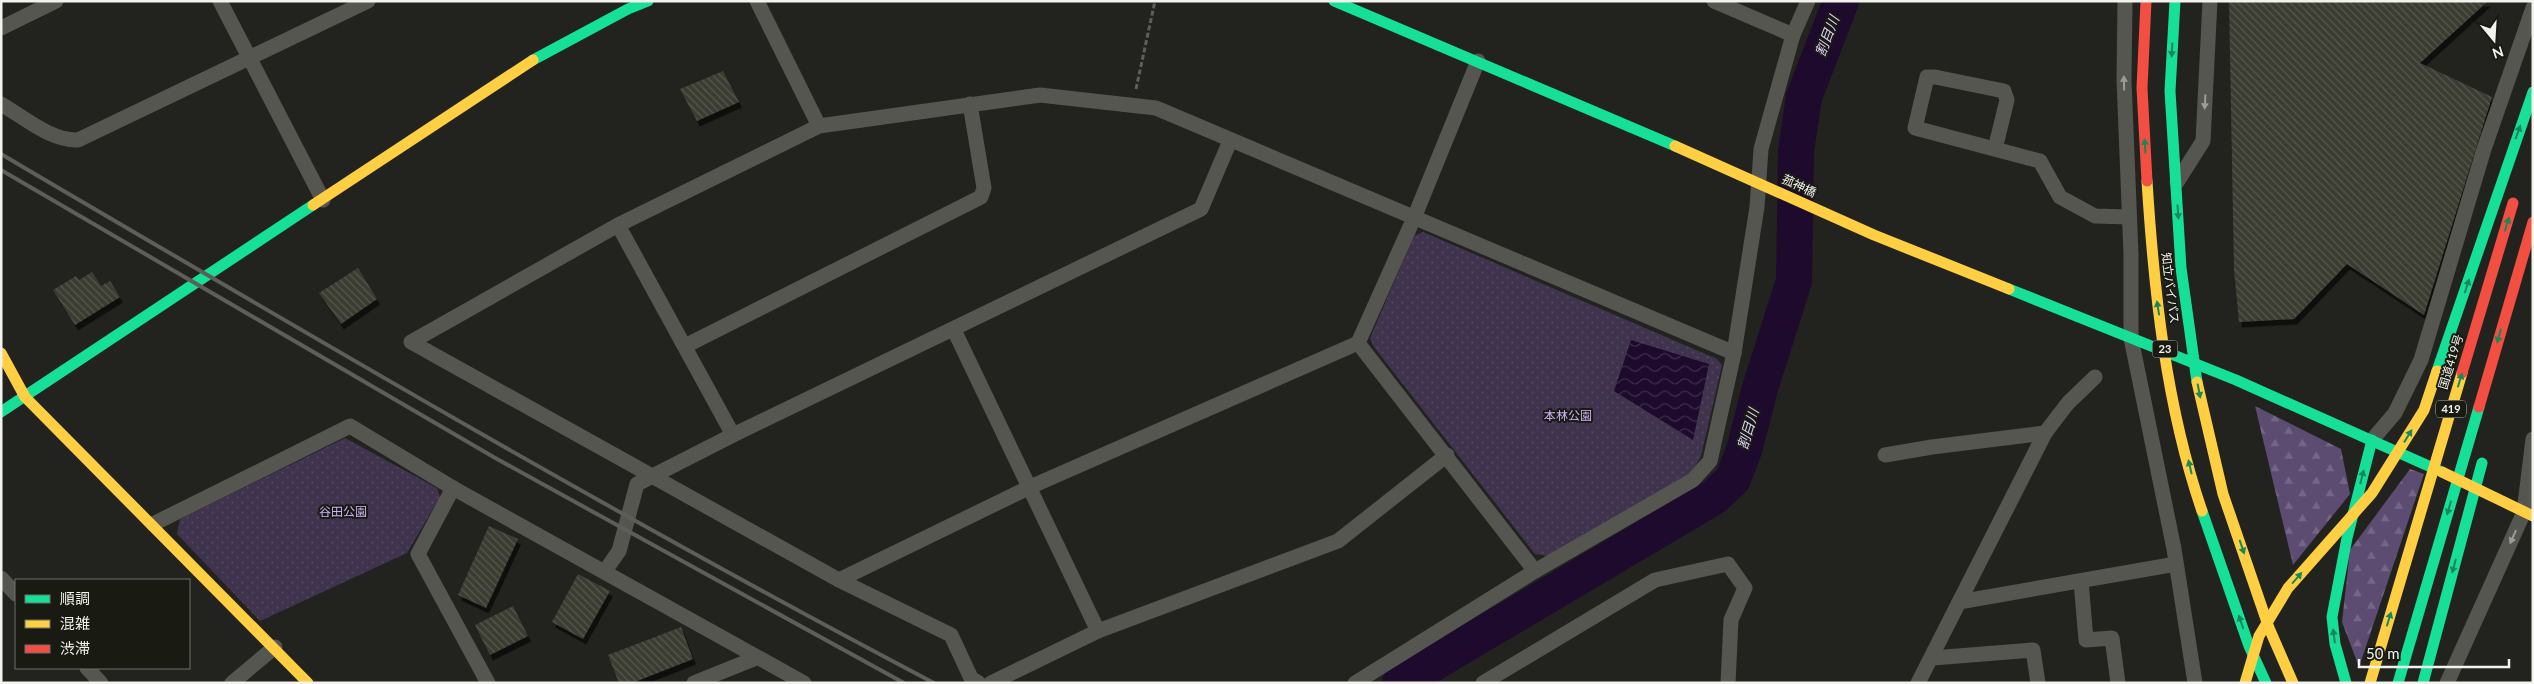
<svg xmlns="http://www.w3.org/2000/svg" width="2534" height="684" font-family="Lato,'Noto Sans JP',sans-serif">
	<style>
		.forest { fill: url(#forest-firs) }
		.park { fill: url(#park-dots) }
		.water { fill: url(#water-waves) }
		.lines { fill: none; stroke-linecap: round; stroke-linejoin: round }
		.river { stroke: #1d0a2d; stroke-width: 36 }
		.building { fill: url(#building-back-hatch); filter: url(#shadow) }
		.path { stroke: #5e5f5a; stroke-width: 3; stroke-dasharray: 5 2.5; stroke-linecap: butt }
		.street { stroke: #555650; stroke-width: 15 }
		.fast { stroke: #16e098; stroke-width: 11 }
		.slow { stroke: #ffcf43; stroke-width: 11 }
		.jam { stroke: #f24e42; stroke-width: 11 }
		.rail { stroke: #5d5e59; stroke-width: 4 }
		.oneway { fill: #17875c }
		.oneway2 { fill: #9c9d97 }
		.labels { text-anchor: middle; stroke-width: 4; stroke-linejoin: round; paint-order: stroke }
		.shield { fill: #191b13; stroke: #b1b2ac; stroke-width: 1 }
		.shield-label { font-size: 11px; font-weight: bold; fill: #f2f3ed }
		.street-label { font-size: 12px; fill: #f2f3ed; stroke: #191b13 }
		.park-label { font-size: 12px; fill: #cfb0f7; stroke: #191b13 }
		.water-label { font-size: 14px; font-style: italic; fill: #dfcdf9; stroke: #191b13 }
	</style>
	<defs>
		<pattern id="forest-firs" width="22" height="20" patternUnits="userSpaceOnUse" patternTransform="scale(1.25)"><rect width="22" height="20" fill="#5c4c72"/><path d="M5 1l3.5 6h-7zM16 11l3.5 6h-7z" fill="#746686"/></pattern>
		<pattern id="park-dots" width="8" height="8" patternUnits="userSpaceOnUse" patternTransform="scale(1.25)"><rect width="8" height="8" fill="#3f334e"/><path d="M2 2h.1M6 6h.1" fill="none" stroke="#52475f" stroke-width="1.8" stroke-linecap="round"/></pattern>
		<pattern id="water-waves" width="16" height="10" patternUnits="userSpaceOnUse" patternTransform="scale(1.25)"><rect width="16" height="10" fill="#1d0a2d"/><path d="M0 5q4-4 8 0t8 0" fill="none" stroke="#3e2e4c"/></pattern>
		<pattern id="building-back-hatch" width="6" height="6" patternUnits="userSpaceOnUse" patternTransform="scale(1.25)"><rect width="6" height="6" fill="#3a3c30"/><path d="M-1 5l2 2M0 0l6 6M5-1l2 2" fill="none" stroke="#57594e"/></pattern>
		<filter id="shadow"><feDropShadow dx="3" dy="5.5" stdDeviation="0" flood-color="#0009"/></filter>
	</defs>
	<rect width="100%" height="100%" fill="#22231e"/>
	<g class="forest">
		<path d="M2255,406L2341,449L2350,494L2293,565Z"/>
		<path d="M2410,469L2424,474L2359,667L2342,622L2350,550Z"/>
	</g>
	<g class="park">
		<path d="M1423,232L1717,359L1722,365L1701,456L1694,469L1682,479L1548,556L1535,554L1374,347L1370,338L1414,236Z"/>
		<path d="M345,438L437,488L440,497L407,553L260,621L177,534L180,519Z"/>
	</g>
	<path class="water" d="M1631,340L1709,364L1693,440L1614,391Z"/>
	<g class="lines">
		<path class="river" d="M1400,683L1714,497L1733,479L1745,447L1760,388L1794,281L1796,151L1804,97L1841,1"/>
	</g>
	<g class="building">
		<path d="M2229,1H2488L2420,63L2492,97L2424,315L2347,264L2294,319L2239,322L2234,270Z"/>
		<path d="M723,71L739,102L697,121L680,89Z"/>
		<path d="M358,268L377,299L341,324L319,293Z"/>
		<path d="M92,272L101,286L110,281L120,297L75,325L53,290L76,276L79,280Z"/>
		<path d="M489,526L518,539L486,608L458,595Z"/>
		<path d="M578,574L610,591L583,639L552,622Z"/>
		<path d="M513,606L528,636L490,655L475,625Z"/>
		<path d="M681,627L693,659L632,683H619L608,655Z"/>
	</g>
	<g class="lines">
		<path class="path" d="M1136,89L1155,1"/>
		<g class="street">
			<path d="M220,1L323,200"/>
			<path d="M757,1L819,126"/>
			<path d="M1714,1L1793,35"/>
			<path d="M2125,1L2124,80L2131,254V338L2174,549L2195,683"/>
			<path d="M1,28L56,1"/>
			<path d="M1,104C25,118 51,141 78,140L368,1"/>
			<path d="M1995,149L2007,100L2004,91L1935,77H1927L1915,128L2040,161L2060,197L2095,216L2129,217"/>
			<path d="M2177,182L2203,141L2210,1"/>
			<path d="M618,225L733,435"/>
			<path d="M954,330L1098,631L1338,541L1447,455"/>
			<path d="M1358,343L1535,571"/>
			<path d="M685,346L981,197L984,188L970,104"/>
			<path d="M2372,440L2395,413L2421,360L2484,149L2533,8"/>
			<path d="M1885,455L1932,447L2045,433"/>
			<path d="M153,524L350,426L453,488"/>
			<path d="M605,571L619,551L637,484L733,435L1201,209L1230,141"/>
			<path d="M1,578L16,594"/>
			<path d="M839,580L1030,487L1358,343L1414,218L1478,61"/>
			<path d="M2081,581L2086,640L2112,638L2118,683"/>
			<path d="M1959,602L2176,564"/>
			<path d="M1933,658L2033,650L2038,683"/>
			<path d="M87,668L101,683"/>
			<path d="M232,683L275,647"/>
			<path d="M488,683L418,554L453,488L804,683"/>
			<path d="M694,683L756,658"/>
			<path d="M979,683L971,678L951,635L839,580L411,342L618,225L819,126L1040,95L1156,108L1734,353"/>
			<path d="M991,683L1098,631"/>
			<path d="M1355,683L1535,571L1693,480L1710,461L1734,353L1757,207L1761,149L1793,35L1808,1"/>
			<path d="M1483,683L1655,580L1728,564L1745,588L1731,620L1728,683"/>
			<path d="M1918,683L2045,433L2068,403L2095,377"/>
			<path d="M2447,683L2524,512L2533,439"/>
		</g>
		<g class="fast">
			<path d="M1334,1L1675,146"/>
			<path d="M2175,1L2170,91L2181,268L2197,382"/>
			<path d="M533,60L628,9L648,1"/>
			<path d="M2009,289L2236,380L2442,472"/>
			<path d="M2437,371L2533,92"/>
			<path d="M1,412L313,205"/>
			<path d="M2202,511L2249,646L2266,683"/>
			<path d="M2346,683L2335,644L2332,617L2347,538L2372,440"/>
			<path d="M2398,683L2479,407"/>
			<path d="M2423,683L2482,463"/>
		</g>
		<g class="slow">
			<path d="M1675,146L1874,235L2009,289"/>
			<path d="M2147,181C2154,292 2166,406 2202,511"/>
			<path d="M313,205L533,60"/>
			<path d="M1,353L25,397L308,683"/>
			<path d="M2197,382L2223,494L2269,628L2293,683"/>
			<path d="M2442,472L2533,516"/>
			<path d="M2245,683L2259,636L2288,588L2372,493L2424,410L2437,371"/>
			<path d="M2370,683L2462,373"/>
		</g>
		<g class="jam">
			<path d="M2146,1L2142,88L2147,181"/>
			<path d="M2462,373L2513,203"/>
			<path d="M2479,407L2533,222"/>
		</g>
		<g class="rail">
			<path d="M1,154C309,335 618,517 934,683"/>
			<path d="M1,170L497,459L904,683"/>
		</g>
	</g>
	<defs><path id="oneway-solid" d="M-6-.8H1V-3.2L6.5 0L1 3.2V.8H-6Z" transform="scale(1.25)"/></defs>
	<g class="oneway">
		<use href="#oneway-solid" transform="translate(2172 50) rotate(93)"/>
		<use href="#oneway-solid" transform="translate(2518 132) rotate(-70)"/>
		<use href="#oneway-solid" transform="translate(2145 146) rotate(-93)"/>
		<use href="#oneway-solid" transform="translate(2178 212) rotate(86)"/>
		<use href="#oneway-solid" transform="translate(2507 224) rotate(-73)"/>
		<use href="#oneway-solid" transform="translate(2467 286) rotate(-72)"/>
		<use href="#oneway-solid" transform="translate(2158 308) rotate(-99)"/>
		<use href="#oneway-solid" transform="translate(2499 336) rotate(106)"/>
		<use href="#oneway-solid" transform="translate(2460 380) rotate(-73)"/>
		<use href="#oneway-solid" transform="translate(2199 391) rotate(79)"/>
		<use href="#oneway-solid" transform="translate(2408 436) rotate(-58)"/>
		<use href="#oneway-solid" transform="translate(2190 467) rotate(-103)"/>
		<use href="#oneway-solid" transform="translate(2362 477) rotate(-76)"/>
		<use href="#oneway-solid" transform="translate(2449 508) rotate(106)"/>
		<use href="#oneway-solid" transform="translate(2242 547) rotate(71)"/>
		<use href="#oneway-solid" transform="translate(2454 566) rotate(105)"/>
		<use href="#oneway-solid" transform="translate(2297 578) rotate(-49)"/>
		<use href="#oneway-solid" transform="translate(2389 619) rotate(-73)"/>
		<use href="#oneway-solid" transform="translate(2241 622) rotate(-109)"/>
		<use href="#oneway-solid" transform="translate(2334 636) rotate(-97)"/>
	</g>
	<g class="oneway2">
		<use href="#oneway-solid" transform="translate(2124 83) rotate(-91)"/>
		<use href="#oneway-solid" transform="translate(2205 102) rotate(93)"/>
		<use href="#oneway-solid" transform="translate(2513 537) rotate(114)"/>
	</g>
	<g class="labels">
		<g class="shield">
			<rect x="2152.5" y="340.5" width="25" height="17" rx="4"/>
			<rect x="2436" y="400.5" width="30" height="17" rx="4"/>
		</g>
		<g class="shield-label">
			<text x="2165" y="353">23</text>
			<text x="2451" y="413">419</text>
		</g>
		<g class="street-label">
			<text transform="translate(1799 186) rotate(25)" y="4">菰神橋</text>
			<text transform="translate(2170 288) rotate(83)" y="4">知立バイパス</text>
			<text transform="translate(2451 362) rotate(-73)" y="4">国道419号</text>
		</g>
		<g class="park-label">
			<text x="1568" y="420">本林公園</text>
			<text x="343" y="516">谷田公園</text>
		</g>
		<g class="water-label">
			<text transform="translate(1827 36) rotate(-69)" y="5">割目川</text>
			<text transform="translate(1748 429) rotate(-73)" y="5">割目川</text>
		</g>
	</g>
	<rect width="2534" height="684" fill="none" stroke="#f2f3ed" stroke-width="5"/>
	<rect x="15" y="579" width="175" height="90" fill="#191b13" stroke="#70716a"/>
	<rect x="25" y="595" width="25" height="8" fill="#16e098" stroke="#70716a"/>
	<text x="60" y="604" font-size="15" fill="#f2f3ed">順調</text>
	<rect x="25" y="620" width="25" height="8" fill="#ffcf43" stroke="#70716a"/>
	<text x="60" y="629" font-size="15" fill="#f2f3ed">混雑</text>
	<rect x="25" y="645" width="25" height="8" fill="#f24e42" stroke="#70716a"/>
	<text x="60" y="654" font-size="15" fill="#f2f3ed">渋滞</text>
	<g transform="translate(2494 40) rotate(162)" stroke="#191b13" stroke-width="4" paint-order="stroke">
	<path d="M0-4L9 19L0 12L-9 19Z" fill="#f2f3ed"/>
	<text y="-8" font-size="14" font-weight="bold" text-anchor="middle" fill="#f2f3ed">N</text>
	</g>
	<path d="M2359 659v8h150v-8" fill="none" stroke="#f2f3ed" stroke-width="2.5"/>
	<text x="2366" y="659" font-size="15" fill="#f2f3ed" stroke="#191b13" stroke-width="4" paint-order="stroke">50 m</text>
</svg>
